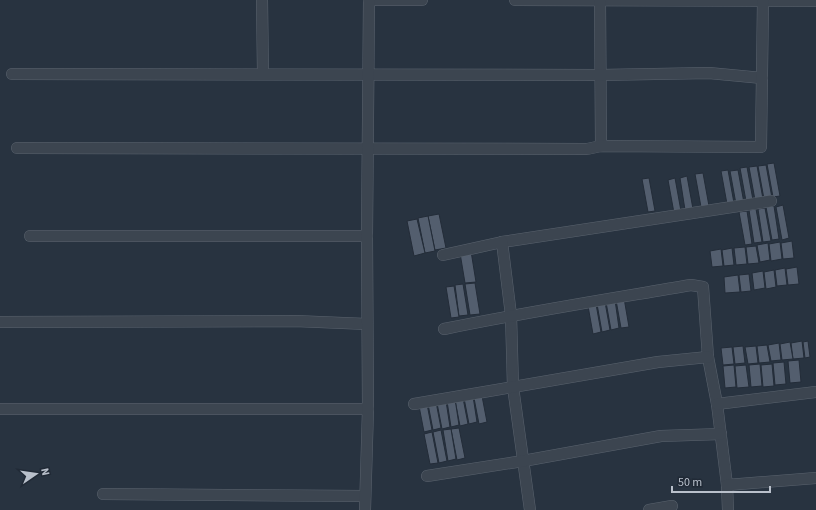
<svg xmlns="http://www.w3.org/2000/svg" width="816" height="510" font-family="'Source Sans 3',sans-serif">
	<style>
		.building { fill: #535e6e; stroke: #232c38 }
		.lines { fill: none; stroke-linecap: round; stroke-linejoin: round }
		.minor-casing { stroke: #5a636e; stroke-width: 12 }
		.minor { stroke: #3c4550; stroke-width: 11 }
	</style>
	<rect width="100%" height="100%" fill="#283340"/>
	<g class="building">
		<path d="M774,163L780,196L773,197L767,164Z"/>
		<path d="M766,165L772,198L764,199L758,166Z"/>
		<path d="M757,166L763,199L755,200L749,167Z"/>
		<path d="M747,167L753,200L746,201L740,168Z"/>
		<path d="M728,170L734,203L727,204L721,171Z"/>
		<path d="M738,170L744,203L736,204L730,171Z"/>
		<path d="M703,173L709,206L701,207L695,174Z"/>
		<path d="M687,176L693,209L685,210L680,178Z"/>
		<path d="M649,178L655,211L648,212L642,179Z"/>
		<path d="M675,178L681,211L674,213L668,180Z"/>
		<path d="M783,205L789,238L782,240L776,207Z"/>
		<path d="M774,206L779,239L772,240L766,207Z"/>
		<path d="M765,208L771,241L763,242L758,209Z"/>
		<path d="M756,209L762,242L754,243L749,210Z"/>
		<path d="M747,211L752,244L745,245L739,212Z"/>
		<path d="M439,214L446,248L435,250L428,216Z"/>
		<path d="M428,216L435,251L425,253L418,218Z"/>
		<path d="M417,219L425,253L414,256L407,221Z"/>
		<path d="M792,241L794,258L783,259L781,243Z"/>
		<path d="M780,242L782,259L771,261L769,244Z"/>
		<path d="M768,243L770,260L760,262L757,245Z"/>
		<path d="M756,246L759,263L748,264L746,247Z"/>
		<path d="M745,247L747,264L736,265L734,248Z"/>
		<path d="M732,248L734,265L724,266L722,250Z"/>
		<path d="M721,249L723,266L712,267L710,251Z"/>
		<path d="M471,251L476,282L465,283L460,253Z"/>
		<path d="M797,267L799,284L788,285L786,269Z"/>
		<path d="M785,268L787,285L777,286L775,270Z"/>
		<path d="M774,270L776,287L766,289L764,272Z"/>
		<path d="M763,271L765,288L754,290L752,273Z"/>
		<path d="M749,274L751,291L741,292L739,275Z"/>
		<path d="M738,275L740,292L725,293L724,277Z"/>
		<path d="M475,283L480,314L470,315L465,284Z"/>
		<path d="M463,284L468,315L459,316L455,285Z"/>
		<path d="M454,286L459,317L451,318L446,287Z"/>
		<path d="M624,298L629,327L621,328L616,300Z"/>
		<path d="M615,300L619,328L611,330L606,302Z"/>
		<path d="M605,302L610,330L602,332L597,304Z"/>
		<path d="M596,304L601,332L593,334L588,306Z"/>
		<path d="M802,341L804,358L793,359L791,343Z"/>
		<path d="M808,341L810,357L805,358L803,342Z"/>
		<path d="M790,342L793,359L782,360L780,344Z"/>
		<path d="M779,343L781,360L771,361L768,345Z"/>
		<path d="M767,345L770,362L759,363L757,346Z"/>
		<path d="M743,346L745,363L735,364L733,347Z"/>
		<path d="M756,346L758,363L748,364L745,347Z"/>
		<path d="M732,347L734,364L723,365L721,348Z"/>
		<path d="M799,360L801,382L790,383L788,361Z"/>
		<path d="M784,362L786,384L775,385L773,363Z"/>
		<path d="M760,364L762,386L751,387L749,365Z"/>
		<path d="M772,364L774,386L763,387L761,365Z"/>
		<path d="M734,365L736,387L725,388L723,366Z"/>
		<path d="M746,365L749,387L737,388L735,366Z"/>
		<path d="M473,396L477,422L469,424L464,398Z"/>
		<path d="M482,396L487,422L479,424L474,398Z"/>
		<path d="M463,398L468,424L460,426L455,400Z"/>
		<path d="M455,399L459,425L451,427L447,401Z"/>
		<path d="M446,401L450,427L442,429L437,403Z"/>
		<path d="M436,402L441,428L433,430L428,404Z"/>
		<path d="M427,404L432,430L424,432L419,406Z"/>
		<path d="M459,428L465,458L457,460L451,429Z"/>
		<path d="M451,429L456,459L448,461L443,430Z"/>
		<path d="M441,430L447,461L439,463L433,432Z"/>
		<path d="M432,432L438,463L430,464L424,434Z"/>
	</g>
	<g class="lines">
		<g class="minor-casing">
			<g id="minor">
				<path d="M262,0L263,74"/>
				<path d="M369,0H422"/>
				<path d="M515,0L816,1"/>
				<path d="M600,0L601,146"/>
				<path d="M12,74L600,75L709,73L762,78"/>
				<path d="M17,148L587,149L601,146L761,147L763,0"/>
				<path d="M30,236H367"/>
				<path d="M502,242L771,201"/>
				<path d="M443,255L502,242L511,315L513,387L530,510"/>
				<path d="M0,322L295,321L367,324"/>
				<path d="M444,329C526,312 609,299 691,285L703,287L708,357L717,404L727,485L728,510"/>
				<path d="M414,404L658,362L708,357"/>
				<path d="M717,404L816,392"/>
				<path d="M0,409H368"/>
				<path d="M427,476L523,461L661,436L721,434"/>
				<path d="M727,485L816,478"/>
				<path d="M103,494L365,496"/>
				<path d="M365,510L368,409L367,236L369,0"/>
				<path d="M649,510L672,506"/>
			</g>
		</g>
		<use href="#minor" class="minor"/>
	</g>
	<g transform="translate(36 474) rotate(77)" stroke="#212a36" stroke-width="3" paint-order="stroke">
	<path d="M0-3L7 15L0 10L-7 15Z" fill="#b9c0cb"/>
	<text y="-6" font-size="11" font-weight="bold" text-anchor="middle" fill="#b9c0cb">N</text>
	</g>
	<path d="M672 486v6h98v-6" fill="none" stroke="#b9c0cb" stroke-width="2"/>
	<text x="678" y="486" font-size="12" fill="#b9c0cb" stroke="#212a36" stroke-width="3" paint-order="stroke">50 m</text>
</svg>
